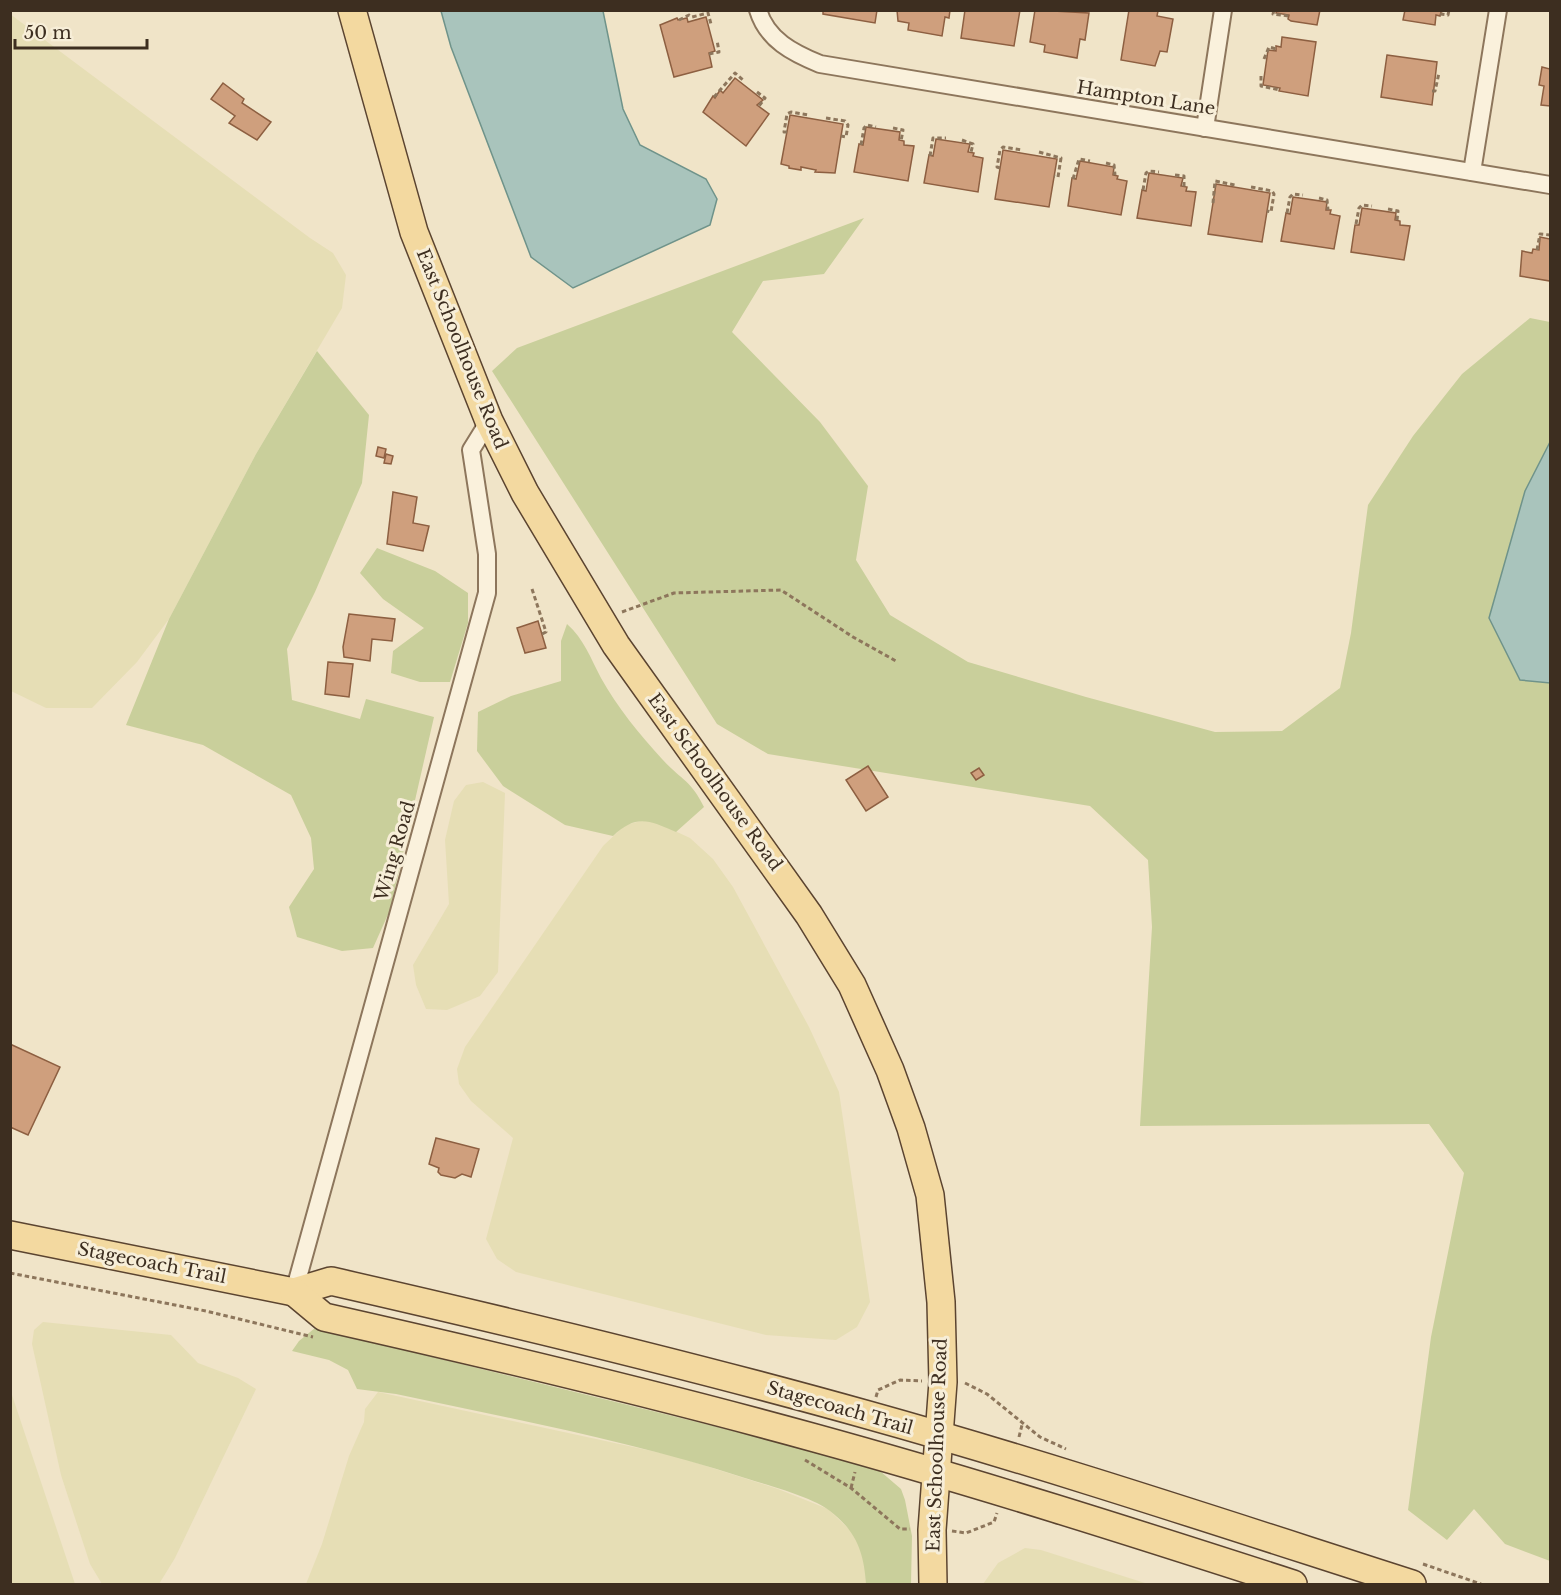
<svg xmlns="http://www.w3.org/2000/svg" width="1561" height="1595" font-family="'Libre Baskerville',serif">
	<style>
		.farmland { fill: #e6deb5 }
		.green { fill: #c9cf9b }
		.water { fill: #a9c4bc; stroke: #6f938a; stroke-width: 1.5 }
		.building { fill: #cf9f7d; stroke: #8d5f41; stroke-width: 1.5 }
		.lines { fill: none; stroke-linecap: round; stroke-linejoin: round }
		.street-casing { stroke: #8d765c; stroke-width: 20 }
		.primary-casing { stroke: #5b4430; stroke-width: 30 }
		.path { stroke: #8d765c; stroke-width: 3; stroke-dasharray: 4.5 3; stroke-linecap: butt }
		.street { stroke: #faf1dc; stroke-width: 16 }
		.primary { stroke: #f3d9a0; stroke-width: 27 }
		.labels { text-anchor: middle; stroke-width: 6; stroke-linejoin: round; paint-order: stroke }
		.street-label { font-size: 18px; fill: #3d2e20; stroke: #f7eed8 }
	</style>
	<rect width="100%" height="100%" fill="#f0e4c8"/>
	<g class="farmland">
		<path d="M10,14L310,238L333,253L346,275L342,308L256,454L169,619L137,662L92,708H46L11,691Z"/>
		<path d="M483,782L505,793L498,972L480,996L447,1010L426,1009L416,985L413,965L449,904L445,840L454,801L466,785Z"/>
		<path d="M649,819L690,838L713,859L733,887L809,1027L839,1092L870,1302L857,1327L836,1340L766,1335L516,1272L497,1259L486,1239L513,1138L471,1101L459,1084L457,1069L465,1047L603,846L625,825Z"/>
		<path d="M43,1322L171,1335L198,1363L238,1378L256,1389L175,1558L159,1584H102L90,1564L61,1475L32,1344L34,1330Z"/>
		<path d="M10,1389L75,1584H11Z"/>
		<path d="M378,1392L675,1456L778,1489L828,1509L857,1537L865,1562L866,1584H306L322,1544L349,1456L364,1422L365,1409Z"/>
		<path d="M1025,1548L1041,1550L1148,1584H983L998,1563Z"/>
	</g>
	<g class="green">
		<path d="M864,218L824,274L763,281L732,332L820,422L868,486L856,560L890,615L968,662L1086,697L1215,732L1282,731L1340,688L1351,633L1368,505L1413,436L1462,374L1530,318L1550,322V442L1525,491L1520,680L1550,683V1561L1505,1544L1474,1509L1447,1540L1408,1510L1431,1337L1464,1173L1429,1124L1140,1126L1152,927L1148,860L1090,806L768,754L717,724L492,371L517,348Z"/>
		<path d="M317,351L369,415L362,483L315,592L287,649L292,700L360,719L366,699L434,717L390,910L373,948L342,951L297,937L289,907L314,869L311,838L291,795L203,745L126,725L169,619L256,454Z"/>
		<path d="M377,548L435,571L468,593V623L450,682H420L391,673L393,651L424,628L383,599L360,573Z"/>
		<path d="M567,624C584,639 591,659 601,678C617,707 640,735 662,759C680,779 691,780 704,807L676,832C649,820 636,814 613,836L565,825L503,786L477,751L478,712L511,696L561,681V641Z"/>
		<path d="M315,1328L798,1447L880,1471L901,1489L905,1500L912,1536L911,1584H866C864,1552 856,1531 830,1511C813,1497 767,1485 745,1478C631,1441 513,1419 396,1394L357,1389L348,1370L329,1360L292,1351L299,1341Z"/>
	</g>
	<g class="water">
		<path d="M441,11H603L623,109L640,145L706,179L717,199L710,225L573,288L531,257L451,47Z"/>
		<path d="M1550,442V683L1520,680L1489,618L1525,491Z"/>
	</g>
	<g class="building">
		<path d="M823,10H877L875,23L823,14Z"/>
		<path d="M897,10H950L949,18L945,17L942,36L908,30L909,23L898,21Z"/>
		<path d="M965,10H1020L1014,46L961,38Z"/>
		<path d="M1035,10L1089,13L1085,40L1080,39L1077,58L1044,52L1045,45L1030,42Z"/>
		<path d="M1129,10L1158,11L1157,16L1173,19L1167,52L1160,51L1155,66L1121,60Z"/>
		<path d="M1277,10H1320L1317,25L1291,21L1288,19L1289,15L1276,13Z"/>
		<path d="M1405,10H1446L1441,12L1440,16L1436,15L1435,25L1403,20Z"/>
		<path d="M706,17L715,51L709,53L712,67L674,77L660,25L677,18L678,20L687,18L688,22Z"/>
		<path d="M1282,37L1316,42L1308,96L1279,91L1280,88L1263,85L1268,50L1276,51V46L1281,47Z"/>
		<path d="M1387,55L1437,62L1432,105L1381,97Z"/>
		<path d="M1542,67L1550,69V106L1541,105L1544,86L1539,85Z"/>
		<path d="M735,78L763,100L757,105L769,114L746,146L703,112L713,96L715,98L720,90L723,93Z"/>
		<path d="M223,83L244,99L242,103L271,122L257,140L229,123L235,116L211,99Z"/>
		<path d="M790,115L843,124L835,173L815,172L816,170L801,167V170L789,168V166L781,164Z"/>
		<path d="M866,127L900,132L899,140L904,141V145L914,146L908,181L854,172L859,144L863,145Z"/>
		<path d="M936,139L970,144L968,152L974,153L973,156L983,158L978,192L924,183L929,155L933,156Z"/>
		<path d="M1003,150L1057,159L1049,207L995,199Z"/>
		<path d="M1080,161L1114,167L1113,175L1118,176L1117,179L1127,181L1121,215L1068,206L1072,178L1076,179Z"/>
		<path d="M1149,173L1183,178L1181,186L1187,187L1186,191L1196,192L1191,226L1137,218L1142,190L1146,191Z"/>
		<path d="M1216,184L1270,193L1262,242L1208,234Z"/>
		<path d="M1293,197L1327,202L1326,210H1331L1330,214L1340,216L1334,249L1281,241L1286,213L1290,214Z"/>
		<path d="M1362,208L1396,213L1395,220L1400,221V225L1410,226L1404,260L1351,252L1355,225H1359Z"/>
		<path d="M1540,237L1550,239V281L1520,276L1522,251L1532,253L1533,249L1539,250Z"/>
		<path d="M378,447L386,449L384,458L376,456Z"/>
		<path d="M386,454L393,456L391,464L384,463Z"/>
		<path d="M393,492L417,497L413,523L429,526L423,551L387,544Z"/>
		<path d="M349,614L395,619L392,641L372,639L370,661L344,657L343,647Z"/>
		<path d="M538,621L546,648L525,653L517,628Z"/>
		<path d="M328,662L353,664L349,697L325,694Z"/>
		<path d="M868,766L888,797L866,811L846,780Z"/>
		<path d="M979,768L984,775L976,780L971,773Z"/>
		<path d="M10,1044L60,1067L28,1135L10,1127Z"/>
		<path d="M436,1138L479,1149L471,1177L462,1174L455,1178L441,1175L438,1172L439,1168L429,1164Z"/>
	</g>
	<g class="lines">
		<g class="street-casing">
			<g id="street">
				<path d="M758,10C767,40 793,53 820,64L1550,185"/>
				<path d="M1205,128L1223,10"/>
				<path d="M1472,172L1498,10"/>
				<path d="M294,1292L487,593V554L471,450L489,421"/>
			</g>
		</g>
		<g class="primary-casing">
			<g id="primary">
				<path d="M352,10L414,232L489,421L525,493L616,645L809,915L852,985L890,1070L911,1128L930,1195L941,1302L943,1382L932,1530L933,1584"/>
				<path d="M10,1235L294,1292L331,1281C511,1322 690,1365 868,1415C1051,1466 1231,1526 1412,1584"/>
				<path d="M294,1292L324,1317C488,1354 652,1393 815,1438C975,1482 1135,1533 1293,1584"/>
			</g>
		</g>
		<g class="path">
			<path d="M1274,10L1273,14L1289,16"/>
			<path d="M1440,14L1448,15L1449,10"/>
			<path d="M679,20L689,15L692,17L708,13L711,24"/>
			<path d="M709,54L719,52L717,40"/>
			<path d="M1264,59L1269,47L1276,49"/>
			<path d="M1261,76V86L1280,90"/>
			<path d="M1432,91H1435L1439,73"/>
			<path d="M757,92L765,98L759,106"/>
			<path d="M714,97L735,73L744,81"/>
			<path d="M826,118L845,121L848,125L846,137L841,136"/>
			<path d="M893,128L903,130L901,141"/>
			<path d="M787,132H784L787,114L791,112L809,115"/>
			<path d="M962,140L973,144L971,152"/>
			<path d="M861,145L864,128L867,125L876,127"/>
			<path d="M1039,152L1061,158L1058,177L1054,176"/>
			<path d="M930,156L933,138H946"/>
			<path d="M1106,163L1114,165L1115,175"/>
			<path d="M1000,168L997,167L1000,150L1003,147L1022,150"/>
			<path d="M1175,175L1184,176V187"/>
			<path d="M1073,179L1079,159L1090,161"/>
			<path d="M1251,187L1272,191L1274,194L1271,212L1267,211"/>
			<path d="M1143,190L1146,173L1149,171L1159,172"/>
			<path d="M1319,198L1327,200L1328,210"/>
			<path d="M1213,203L1215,181L1235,185"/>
			<path d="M1388,209L1398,211L1397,220"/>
			<path d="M1287,213L1290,197L1293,194L1303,195"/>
			<path d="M1356,224L1359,208L1362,205L1372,206"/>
			<path d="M1537,250L1540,234L1550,235"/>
			<path d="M532,589L546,632L542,634"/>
			<path d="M622,612L674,593L781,590L853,637L896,661"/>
			<path d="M10,1273L206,1311L313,1337"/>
			<path d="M965,1383L987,1394L1040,1437L1066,1449"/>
			<path d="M876,1397L878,1390L900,1380L922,1381"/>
			<path d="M1019,1437L1022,1425"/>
			<path d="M805,1460L851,1488L900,1529H910"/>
			<path d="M851,1488L855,1472"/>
			<path d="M952,1531L966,1533L994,1522L997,1513"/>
			<path d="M1423,1564L1481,1584"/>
		</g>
		<use href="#street" class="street"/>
		<use href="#primary" class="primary"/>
	</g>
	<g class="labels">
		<g class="street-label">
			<text transform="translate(1146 98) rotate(9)" y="6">Hampton Lane</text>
			<text transform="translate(462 349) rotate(68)" y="6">East Schoolhouse Road</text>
			<text transform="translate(715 782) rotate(54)" y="6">East Schoolhouse Road</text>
			<text transform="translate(395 851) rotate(-74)" y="6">Wing Road</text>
			<text transform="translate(152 1263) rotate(11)" y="6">Stagecoach Trail</text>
			<text transform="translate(840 1408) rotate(16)" y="6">Stagecoach Trail</text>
			<text transform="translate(937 1445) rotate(-88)" y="6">East Schoolhouse Road</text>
		</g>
	</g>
	<rect width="1561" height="1595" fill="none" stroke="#3d2e20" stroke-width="24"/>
	<path d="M15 39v9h132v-9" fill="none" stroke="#3d2e20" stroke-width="3"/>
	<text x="24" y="39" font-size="18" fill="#3d2e20" stroke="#f7eed8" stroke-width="4.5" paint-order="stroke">50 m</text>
</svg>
